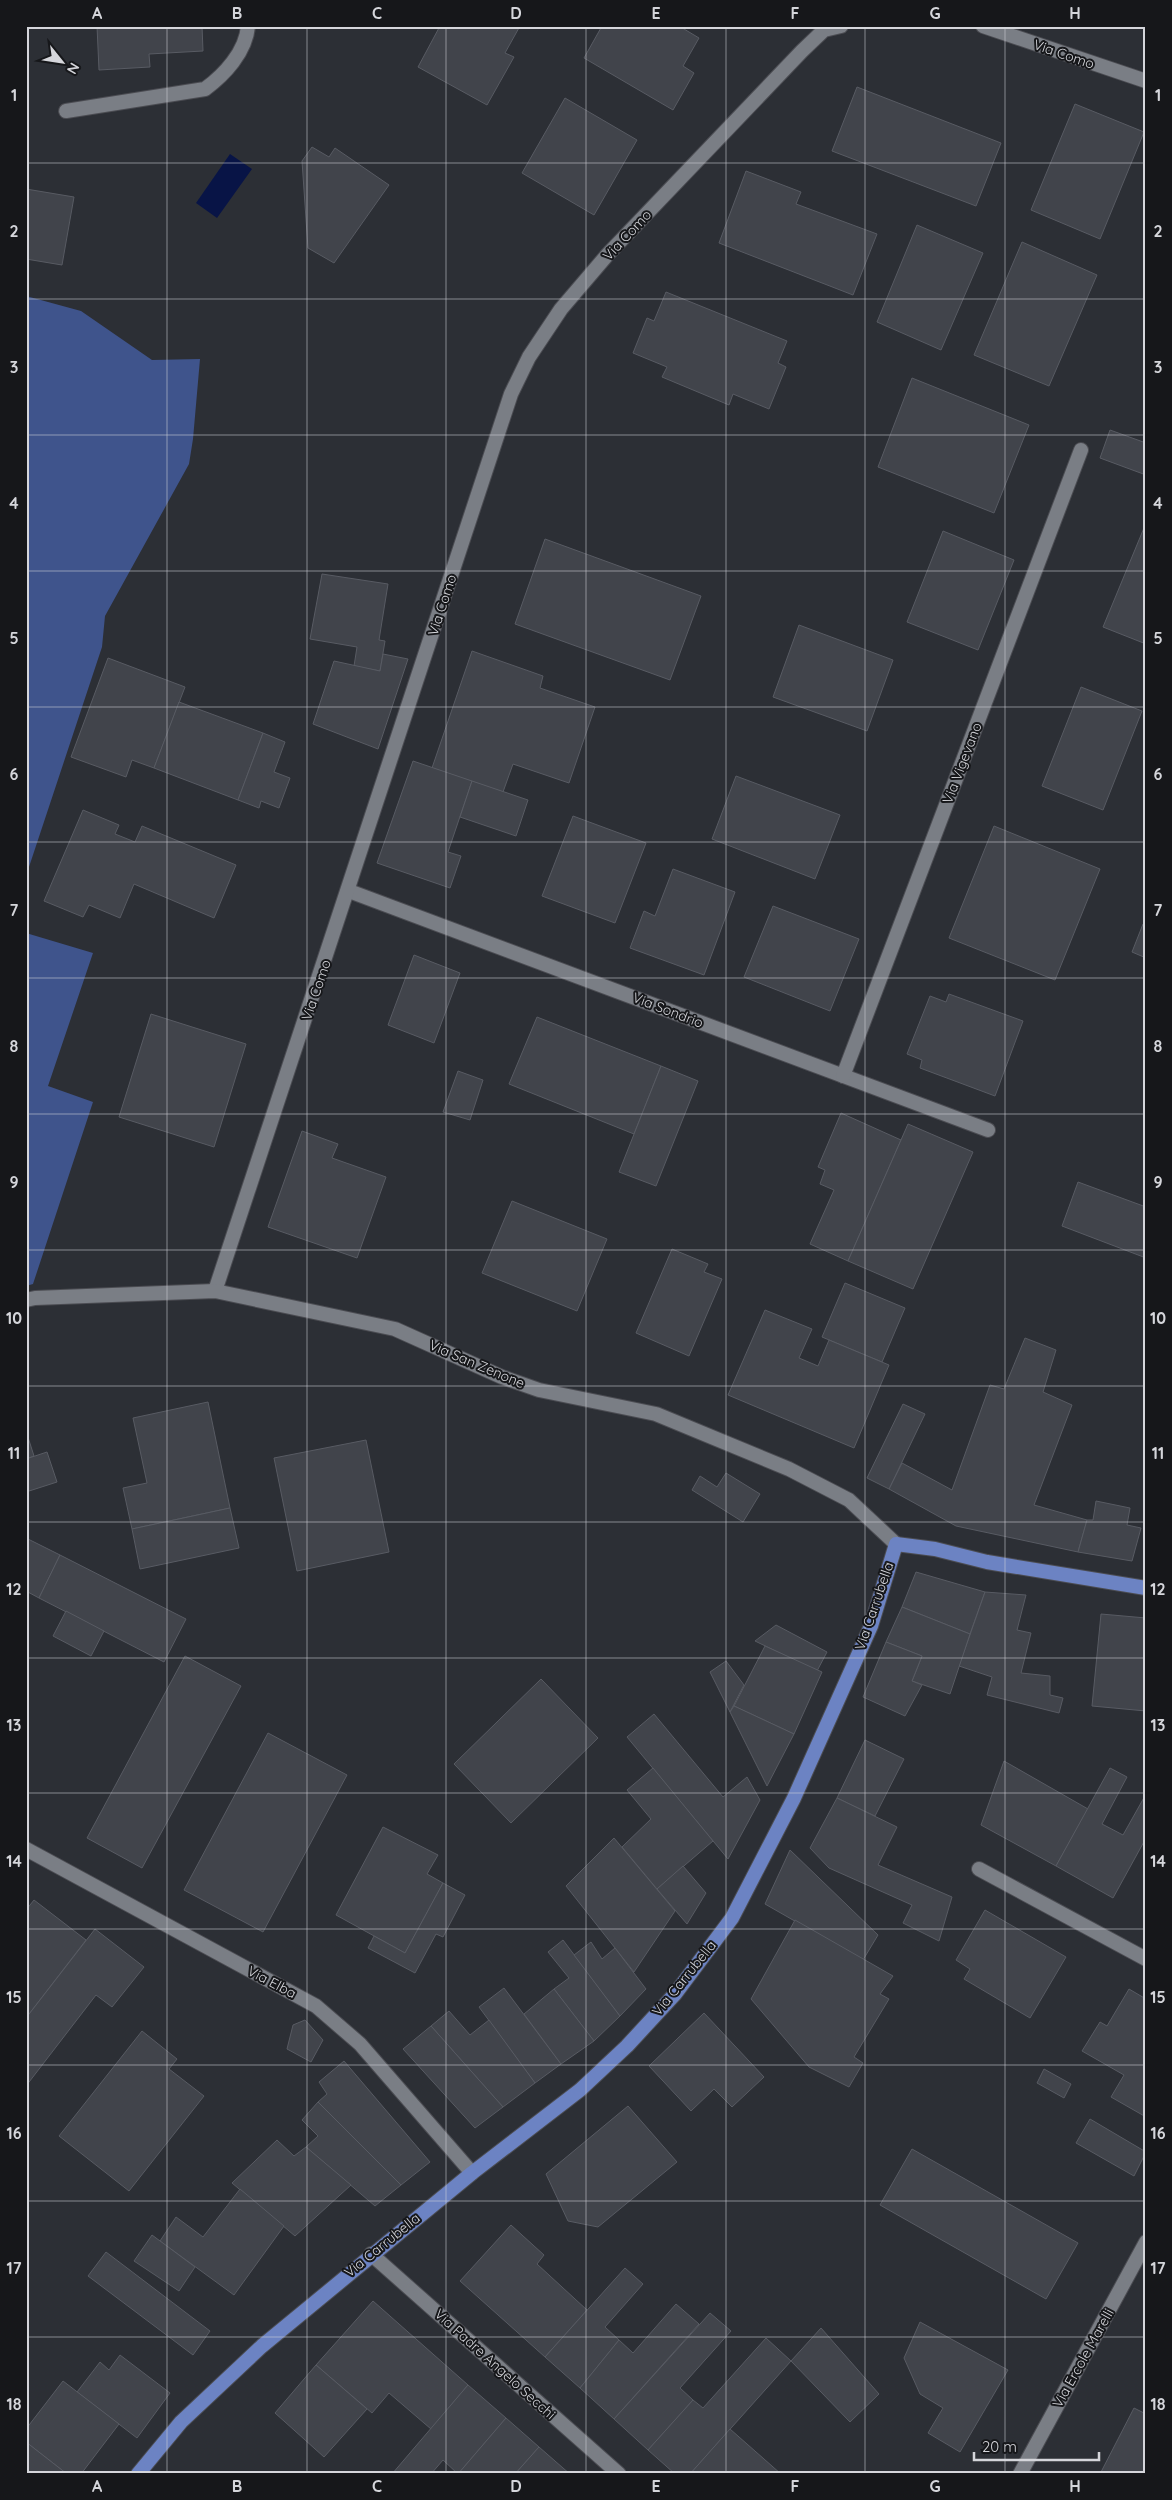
<svg xmlns="http://www.w3.org/2000/svg" width="1172" height="2500" font-family="Quicksand,sans-serif">
	<style>
		.forest { fill: #3f548c }
		.water { fill: #081446 }
		.building { fill: #41444b; stroke: #585b63 }
		.lines { fill: none; stroke-linecap: round; stroke-linejoin: round }
		.minor-casing { stroke: #4b4c52; stroke-width: 16 }
		.primary-casing { stroke: #4b4c52; stroke-width: 16 }
		.minor { stroke: #7a7e85; stroke-width: 14 }
		.primary { stroke: #6c83c3; stroke-width: 14 }
		.grid { fill: none; stroke: #d5d6db; stroke-width: 1; stroke-opacity: 0.55 }
		.labels { text-anchor: middle; stroke-width: 4; stroke-linejoin: round; paint-order: stroke }
		.street-label { font-size: 14px; fill: #d5d6db; stroke: #16171a }
		.neatline { fill: none; stroke: #d5d6db; stroke-width: 2 }
		.grid-label { font-size: 16px; text-anchor: middle; font-weight: bold; fill: #d5d6db }
	</style>
	<rect width="100%" height="100%" fill="#2c2f35"/>
	<g class="forest">
		<path d="M26,296L81,311L152,360L200,359L193,439L189,464L105,616L102,647L26,876Z"/>
		<path d="M26,933L93,953L48,1086L93,1102L33,1284L26,1286Z"/>
	</g>
	<path class="water" d="M230,154L252,169L217,218L196,203Z"/>
	<g class="building">
		<path d="M97,26H202L203,51L149,54L150,67L99,70Z"/>
		<path d="M440,26H520L505,53L514,57L487,105L418,67Z"/>
		<path d="M602,26H679L699,38L683,66L694,73L673,110L584,58Z"/>
		<path d="M857,87L1001,143L976,206L832,151Z"/>
		<path d="M565,98L637,140L594,215L522,173Z"/>
		<path d="M1075,104L1144,132L1100,239L1031,210Z"/>
		<path d="M312,147L329,157L335,148L389,185L334,263L308,248L302,161Z"/>
		<path d="M746,171L801,192L796,204L877,234L853,295L719,243Z"/>
		<path d="M26,189L74,197L62,265L26,259Z"/>
		<path d="M917,225L983,253L941,350L877,322Z"/>
		<path d="M1022,242L1097,275L1049,386L974,355Z"/>
		<path d="M666,292L787,341L778,363L786,367L769,409L733,394L729,405L662,377L667,367L633,353L647,318L654,321Z"/>
		<path d="M912,378L1029,425L994,513L878,467Z"/>
		<path d="M1110,430L1146,443V475L1100,458Z"/>
		<path d="M1146,523V644L1103,627Z"/>
		<path d="M943,531L1014,560L978,650L907,622Z"/>
		<path d="M545,539L701,596L670,680L515,624Z"/>
		<path d="M322,574L388,584L379,640L385,641L380,671L354,666L357,647L310,639Z"/>
		<path d="M799,625L893,660L867,731L773,697Z"/>
		<path d="M472,651L543,676L540,688L595,707L569,783L513,764L503,792L432,768Z"/>
		<path d="M383,654L408,659L378,749L313,724L334,661L380,671Z"/>
		<path d="M108,658L185,687L154,768L132,760L126,777L71,757Z"/>
		<path d="M1081,687L1142,711L1103,810L1042,786Z"/>
		<path d="M179,702L263,733L238,800L154,768Z"/>
		<path d="M263,733L285,742L274,772L290,778L279,808L261,801L259,808L238,800Z"/>
		<path d="M413,761L472,781L448,852L461,856L450,888L377,863Z"/>
		<path d="M736,776L840,815L815,879L712,839Z"/>
		<path d="M472,781L528,800L516,836L460,817Z"/>
		<path d="M83,810L119,825L115,834L135,842L142,826L236,865L214,918L134,884L120,918L89,905L83,917L44,901Z"/>
		<path d="M573,816L646,843L615,923L542,896Z"/>
		<path d="M994,826L1100,869L1055,980L949,938Z"/>
		<path d="M673,869L735,892L704,975L630,948L644,911L655,916Z"/>
		<path d="M773,906L859,939L830,1011L744,977Z"/>
		<path d="M1143,924L1146,925V958L1132,952Z"/>
		<path d="M414,955L460,973L434,1043L388,1025Z"/>
		<path d="M949,994L1023,1021L995,1096L920,1068L922,1060L907,1054L930,996L946,1002Z"/>
		<path d="M151,1014L246,1044L214,1147L119,1117Z"/>
		<path d="M537,1017L661,1066L634,1134L509,1084Z"/>
		<path d="M661,1066L698,1081L656,1186L619,1172Z"/>
		<path d="M458,1071L483,1080L470,1120L443,1112Z"/>
		<path d="M841,1113L901,1140L848,1261L810,1244L834,1190L820,1184L825,1170L818,1167Z"/>
		<path d="M908,1124L973,1152L913,1289L848,1261Z"/>
		<path d="M302,1131L338,1144L332,1158L386,1177L357,1258L268,1227Z"/>
		<path d="M1078,1182L1146,1207V1258L1062,1226Z"/>
		<path d="M512,1201L607,1239L577,1311L482,1273Z"/>
		<path d="M672,1249L708,1264L704,1272L722,1279L689,1356L636,1333Z"/>
		<path d="M845,1283L905,1308L882,1362L822,1337Z"/>
		<path d="M765,1310L812,1329L799,1358L818,1366L829,1340L889,1365L854,1448L728,1395Z"/>
		<path d="M1025,1338L1056,1350L1043,1392L1072,1405L1034,1505L1087,1520L1078,1552L956,1526L889,1489L902,1463L952,1490L990,1385L1004,1389Z"/>
		<path d="M208,1402L230,1508L132,1529L123,1488L147,1483L133,1418Z"/>
		<path d="M903,1404L925,1414L889,1489L867,1478Z"/>
		<path d="M26,1431L34,1456L26,1459Z"/>
		<path d="M366,1440L389,1552L297,1571L274,1458Z"/>
		<path d="M47,1452L57,1482L26,1492V1459Z"/>
		<path d="M726,1473L760,1494L743,1522L692,1490L700,1476L717,1487Z"/>
		<path d="M1096,1501L1130,1508L1127,1525L1141,1528L1132,1561L1078,1552L1087,1520H1093Z"/>
		<path d="M230,1508L239,1548L140,1569L132,1529Z"/>
		<path d="M26,1538L60,1555L39,1598L26,1591Z"/>
		<path d="M60,1555L186,1619L164,1662L39,1598Z"/>
		<path d="M916,1572L985,1592L970,1634L902,1607Z"/>
		<path d="M985,1592L1026,1595L1017,1630L1031,1633L1021,1673L1050,1676V1695L1063,1698L1059,1713L987,1695L992,1677L959,1666Z"/>
		<path d="M902,1607L970,1634L950,1694L912,1681L922,1656L886,1642Z"/>
		<path d="M66,1611L104,1631L91,1656L53,1636Z"/>
		<path d="M1101,1614L1146,1618V1711L1092,1706Z"/>
		<path d="M776,1625L827,1652L817,1671L755,1641Z"/>
		<path d="M886,1642L922,1656L912,1681L922,1685L905,1716L863,1697Z"/>
		<path d="M765,1646L822,1672L794,1734L734,1706Z"/>
		<path d="M185,1656L241,1686L142,1868L87,1838Z"/>
		<path d="M726,1661L744,1685L730,1712L710,1672Z"/>
		<path d="M541,1679L598,1738L511,1823L454,1764Z"/>
		<path d="M734,1706L794,1734L767,1786L730,1712Z"/>
		<path d="M654,1714L723,1797L747,1777L760,1800L728,1859L627,1737Z"/>
		<path d="M268,1733L347,1775L263,1932L184,1890Z"/>
		<path d="M865,1740L904,1759L875,1816L837,1798Z"/>
		<path d="M1004,1761L1088,1809L1056,1866L981,1825Z"/>
		<path d="M653,1768L713,1841L657,1889L622,1847L651,1819L627,1790Z"/>
		<path d="M1110,1768L1127,1777L1102,1824L1123,1835L1146,1794V1838L1113,1898L1056,1866Z"/>
		<path d="M837,1798L897,1827L878,1865L952,1897L939,1941L903,1923L912,1905L829,1868L810,1848Z"/>
		<path d="M383,1827L438,1855L427,1874L443,1883L405,1953L336,1915Z"/>
		<path d="M614,1838L675,1911L634,1972L566,1886Z"/>
		<path d="M790,1850L878,1935L863,1960L765,1904Z"/>
		<path d="M683,1866L706,1893L687,1924L657,1889Z"/>
		<path d="M443,1883L465,1895L443,1937L436,1934L415,1973L368,1948L374,1936L405,1953Z"/>
		<path d="M34,1900L86,1940L26,2018V1910Z"/>
		<path d="M985,1910L1066,1957L1030,2018L964,1979L970,1969L956,1960Z"/>
		<path d="M795,1920L893,1976L880,1994L889,1999L854,2057L863,2063L849,2087L809,2067L751,1999Z"/>
		<path d="M95,1929L144,1967L112,2007L96,1995L26,2086V2018Z"/>
		<path d="M563,1940L620,2016L594,2041L554,1989L569,1978L548,1952Z"/>
		<path d="M591,1942L602,1959L615,1948L646,1989L620,2016L574,1955Z"/>
		<path d="M504,1988L561,2064L535,2083L479,2007Z"/>
		<path d="M554,1989L594,2041L561,2064L524,2014Z"/>
		<path d="M1129,1989L1146,1999V2117L1111,2097L1124,2075L1082,2051L1100,2022L1107,2026Z"/>
		<path d="M449,2011L470,2035L489,2020L535,2083L503,2107L431,2026Z"/>
		<path d="M704,2013L764,2077L732,2107L714,2089L691,2111L649,2066Z"/>
		<path d="M305,2020L323,2040L311,2062L287,2049L293,2025Z"/>
		<path d="M431,2026L503,2107L475,2128L403,2049Z"/>
		<path d="M142,2031L177,2059L169,2069L204,2096L129,2191L59,2136Z"/>
		<path d="M344,2061L430,2162L401,2185L318,2102L327,2094L319,2082Z"/>
		<path d="M1044,2069L1071,2084L1064,2098L1037,2083Z"/>
		<path d="M318,2102L401,2185L375,2206L306,2147L318,2136L302,2120Z"/>
		<path d="M628,2106L677,2162L598,2227L568,2221L546,2174Z"/>
		<path d="M1090,2119L1146,2152L1134,2176L1076,2143Z"/>
		<path d="M277,2140L294,2156L306,2147L351,2185L295,2236L232,2183Z"/>
		<path d="M912,2149L1078,2243L1046,2299L880,2205Z"/>
		<path d="M240,2189L284,2226L234,2295L160,2241L176,2217L203,2237Z"/>
		<path d="M511,2225L544,2255L537,2264L587,2310L545,2357L460,2281Z"/>
		<path d="M152,2235L195,2267L179,2291L134,2261Z"/>
		<path d="M106,2252L210,2331L193,2355L88,2276Z"/>
		<path d="M625,2268L643,2284L605,2327L619,2340L580,2388L545,2357Z"/>
		<path d="M373,2301L468,2385L431,2429L389,2393L372,2413L316,2365Z"/>
		<path d="M676,2304L699,2324L614,2419L580,2388L619,2340L633,2353Z"/>
		<path d="M710,2313L731,2331L680,2388L693,2400L648,2450L614,2419Z"/>
		<path d="M920,2322L1008,2370L960,2452L928,2433L943,2408L920,2394L904,2358Z"/>
		<path d="M821,2328L879,2394L850,2422L791,2361Z"/>
		<path d="M766,2338L791,2361L690,2474H675L648,2450L693,2400L703,2408Z"/>
		<path d="M120,2355L170,2393L137,2438L77,2392L100,2362L109,2370Z"/>
		<path d="M316,2365L367,2409L324,2457L275,2413Z"/>
		<path d="M63,2381L119,2424L81,2474H67L26,2442V2429Z"/>
		<path d="M468,2385L506,2418L458,2474L443,2460L431,2474H392Z"/>
		<path d="M1134,2408L1146,2414V2474H1100Z"/>
		<path d="M506,2418L539,2447L515,2474H458Z"/>
		<path d="M730,2429L781,2474H690Z"/>
		<path d="M26,2442L67,2474H26Z"/>
		<path d="M539,2447L563,2468L570,2474H515Z"/>
	</g>
	<g class="lines">
		<g class="minor-casing">
			<g id="minor">
				<path d="M983,26L1146,81"/>
				<path d="M66,111L205,89C224,75 246,52 248,26"/>
				<path d="M349,891L988,1130"/>
				<path d="M843,1076L1081,450"/>
				<path d="M215,1291L511,394L529,357L561,309L608,254L802,51L824,30L841,26"/>
				<path d="M26,1300L35,1298L215,1291L395,1329L502,1377L539,1390L656,1414L789,1469L849,1500L896,1544"/>
				<path d="M26,1849L316,2006L360,2044L472,2173"/>
				<path d="M979,1869L1146,1959"/>
				<path d="M371,2254L619,2474"/>
				<path d="M1020,2474L1146,2242"/>
			</g>
		</g>
		<g class="primary-casing">
			<path id="primary" d="M138,2474L181,2422L262,2346L472,2173L580,2090L627,2046L675,1994L732,1918L794,1798L871,1626L896,1544L935,1549L987,1562L1146,1588"/>
		</g>
		<use href="#minor" class="minor"/>
		<use href="#primary" class="primary"/>
	</g>
	<path class="grid" d="M167,26V2474M307,26V2474M446,26V2474M586,26V2474M726,26V2474M865,26V2474M1005,26V2474M26,163H1146M26,299H1146M26,435H1146M26,571H1146M26,707H1146M26,842H1146M26,978H1146M26,1114H1146M26,1250H1146M26,1386H1146M26,1522H1146M26,1658H1146M26,1793H1146M26,1929H1146M26,2065H1146M26,2201H1146M26,2337H1146"/>
	<g class="labels">
		<g class="street-label">
			<text transform="translate(1064 54) rotate(19)" y="5">Via Como</text>
			<text transform="translate(627 235) rotate(-47)" y="5">Via Como</text>
			<text transform="translate(442 605) rotate(-72)" y="5">Via Como</text>
			<text transform="translate(962 763) rotate(-69)" y="5">Via Vigevano</text>
			<text transform="translate(316 990) rotate(-71)" y="5">Via Como</text>
			<text transform="translate(668 1010) rotate(21)" y="5">Via Sondrio</text>
			<text transform="translate(477 1364) rotate(23)" y="5">Via San Zenone</text>
			<text transform="translate(874 1606) rotate(-71)" y="5">Via Carrubella</text>
			<text transform="translate(684 1978) rotate(-51)" y="5">Via Carrubella</text>
			<text transform="translate(272 1982) rotate(28)" y="5">Via Elba</text>
			<text transform="translate(382 2245) rotate(-39)" y="5">Via Carrubella</text>
			<text transform="translate(1083 2358) rotate(-61)" y="5">Via Ercole Marelli</text>
			<text transform="translate(495 2364) rotate(42)" y="5">Via Padre Angelo Secchi</text>
		</g>
	</g>
	<rect width="1172" height="2500" fill="none" stroke="#16171a" stroke-width="55"/>
	<g transform="translate(62 62) rotate(120)" stroke="#16171a" stroke-width="4" paint-order="stroke">
	<path d="M0-4L9 19L0 12L-9 19Z" fill="#d5d6db"/>
	<text y="-8" font-size="14" font-weight="bold" text-anchor="middle" fill="#d5d6db">N</text>
	</g>
	<path d="M974 2452v8h125v-8" fill="none" stroke="#d5d6db" stroke-width="2.5"/>
	<text x="982" y="2452" font-size="15" fill="#d5d6db" stroke="#16171a" stroke-width="4" paint-order="stroke">20 m</text>
	<rect x="28" y="28" width="1116" height="2444" class="neatline"/>
	<g class="grid-label">
		<text x="97" y="19">A</text>
		<text x="237" y="19">B</text>
		<text x="377" y="19">C</text>
		<text x="516" y="19">D</text>
		<text x="656" y="19">E</text>
		<text x="795" y="19">F</text>
		<text x="935" y="19">G</text>
		<text x="1075" y="19">H</text>
		<text x="14" y="101">1</text>
		<text x="1158" y="101">1</text>
		<text x="14" y="237">2</text>
		<text x="1158" y="237">2</text>
		<text x="14" y="373">3</text>
		<text x="1158" y="373">3</text>
		<text x="14" y="509">4</text>
		<text x="1158" y="509">4</text>
		<text x="14" y="644">5</text>
		<text x="1158" y="644">5</text>
		<text x="14" y="780">6</text>
		<text x="1158" y="780">6</text>
		<text x="14" y="916">7</text>
		<text x="1158" y="916">7</text>
		<text x="14" y="1052">8</text>
		<text x="1158" y="1052">8</text>
		<text x="14" y="1188">9</text>
		<text x="1158" y="1188">9</text>
		<text x="14" y="1324">10</text>
		<text x="1158" y="1324">10</text>
		<text x="14" y="1459">11</text>
		<text x="1158" y="1459">11</text>
		<text x="14" y="1595">12</text>
		<text x="1158" y="1595">12</text>
		<text x="14" y="1731">13</text>
		<text x="1158" y="1731">13</text>
		<text x="14" y="1867">14</text>
		<text x="1158" y="1867">14</text>
		<text x="14" y="2003">15</text>
		<text x="1158" y="2003">15</text>
		<text x="14" y="2139">16</text>
		<text x="1158" y="2139">16</text>
		<text x="14" y="2274">17</text>
		<text x="1158" y="2274">17</text>
		<text x="14" y="2410">18</text>
		<text x="1158" y="2410">18</text>
		<text x="97" y="2492">A</text>
		<text x="237" y="2492">B</text>
		<text x="377" y="2492">C</text>
		<text x="516" y="2492">D</text>
		<text x="656" y="2492">E</text>
		<text x="795" y="2492">F</text>
		<text x="935" y="2492">G</text>
		<text x="1075" y="2492">H</text>
	</g>
</svg>
